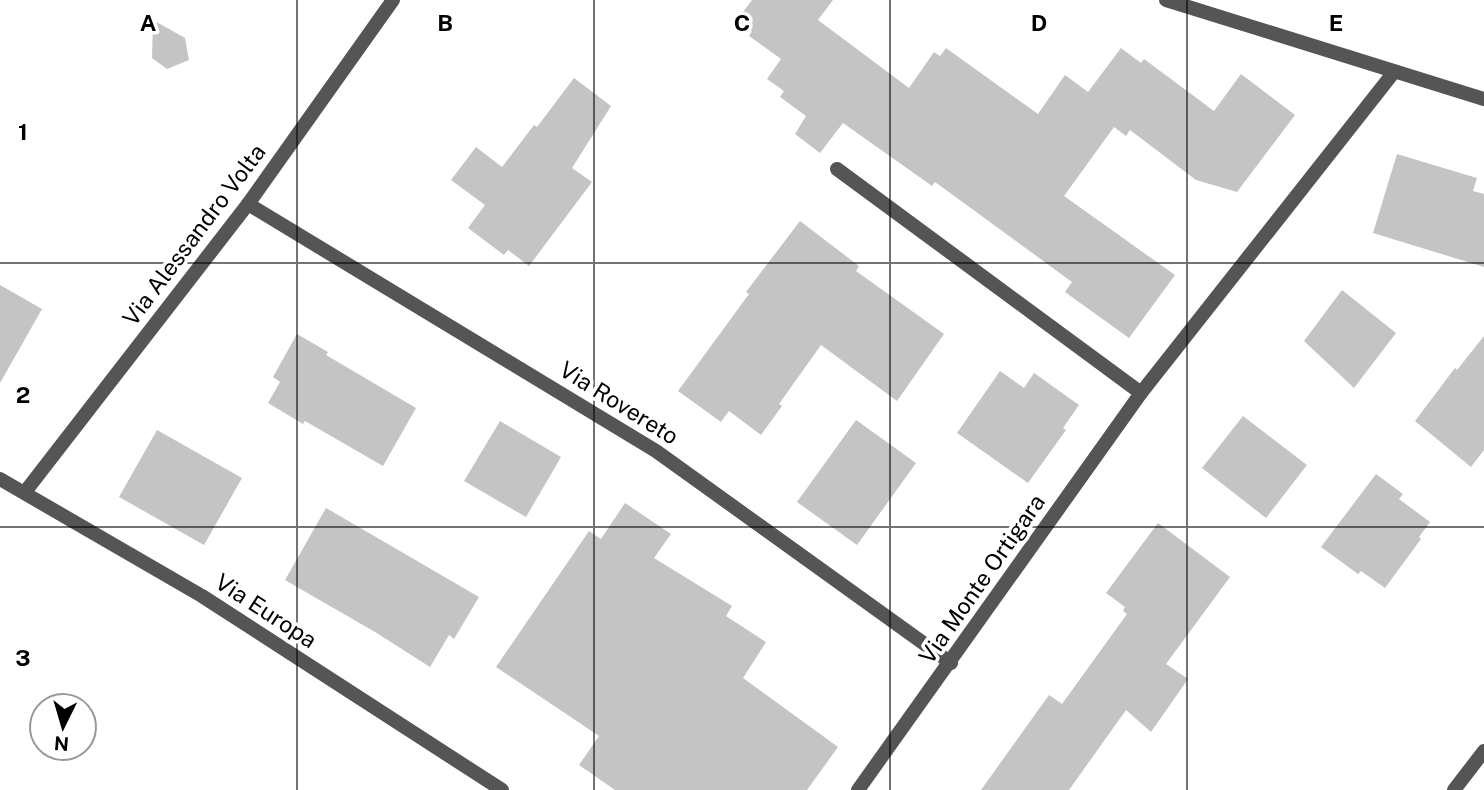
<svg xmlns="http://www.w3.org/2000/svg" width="1484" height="790" font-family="'Public Sans',sans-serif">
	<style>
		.building { fill: #c4c4c4 }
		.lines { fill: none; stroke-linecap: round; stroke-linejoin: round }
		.street { stroke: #555; stroke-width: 14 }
		.grid { fill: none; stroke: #000; stroke-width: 2; stroke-opacity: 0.55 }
		.labels { text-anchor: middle; stroke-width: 7; stroke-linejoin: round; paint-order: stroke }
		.street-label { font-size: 23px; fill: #000; stroke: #fff }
		.grid-label { font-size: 23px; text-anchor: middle; font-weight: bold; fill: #000; stroke: #fff; stroke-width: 7; stroke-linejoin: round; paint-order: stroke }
	</style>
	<rect width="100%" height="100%" fill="#fff"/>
	<g class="building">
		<path d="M752,0H833L818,20L909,88L934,52L940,56L946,48L1038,114L1065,75L1088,92L1121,48L1141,63L1144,59L1214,111L1241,74L1295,115L1237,192L1196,180L1130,130L1126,136L1114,127L1064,196L1175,275L1129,338L1065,292L1072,282L935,182L932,186L843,123L820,153L795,134L806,116L780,97L784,91L767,79L781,59L749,36L752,31L737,20Z"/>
		<path d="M153,20L185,38L189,60L167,69L152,58Z"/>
		<path d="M574,78L611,106L572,168L592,182L529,266L508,250L504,255L468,228L485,205L451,180L476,147L502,167L534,125L537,127Z"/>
		<path d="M1397,154L1477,178L1473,191L1484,194V267L1373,233Z"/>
		<path d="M800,221L859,266L856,271L944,334L897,401L821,345L779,404L782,406L761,435L729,411L721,422L678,391L749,294L746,292Z"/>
		<path d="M0,285L42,309L0,383Z"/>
		<path d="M1342,290L1396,333L1354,388L1304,341Z"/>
		<path d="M297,334L328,352L326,355L416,408L383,466L305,421L303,424L268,403L280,382L273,377Z"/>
		<path d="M1484,336V450L1471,467L1415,421L1455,368L1457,370Z"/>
		<path d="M1000,371L1024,388L1034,373L1079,405L1063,428L1066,430L1028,483L957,433Z"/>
		<path d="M1243,416L1307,465L1266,518L1202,468Z"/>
		<path d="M856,420L916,463L857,545L797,502Z"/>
		<path d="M500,421L561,457L526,517L464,481Z"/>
		<path d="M157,430L242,478L204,545L119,497Z"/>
		<path d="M1376,474L1403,494L1399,499L1430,522L1419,537L1421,539L1385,588L1361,571L1358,574L1321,547Z"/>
		<path d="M625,503L671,534L654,558L732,606L726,616L766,642L743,678L838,747L807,790H615L579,765L599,736L496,667L589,531L601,539Z"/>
		<path d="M326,508L479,597L454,639L449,635L430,667L375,632L285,580Z"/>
		<path d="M1158,523L1230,577L1166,664L1188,679L1151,732L1126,710L1069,790H981L1049,695L1062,704L1127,614L1123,611L1125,607L1106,593Z"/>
	</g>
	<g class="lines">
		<g class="street">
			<path d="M1166,0L1484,99"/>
			<path d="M837,169L1141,393"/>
			<path d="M248,204L656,451L951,663"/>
			<path d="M0,479L202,596L502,790"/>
			<path d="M25,492L248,204L393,0"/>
			<path d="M858,790L1141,393L1394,72"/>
			<path d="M1454,790L1484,751"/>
		</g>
	</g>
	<path class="grid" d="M297,0V790M594,0V790M890,0V790M1187,0V790M0,263H1484M0,527H1484"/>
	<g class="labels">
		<g class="street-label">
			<text transform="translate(194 235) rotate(-53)" y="8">Via Alessandro Volta</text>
			<text transform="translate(619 403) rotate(32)" y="8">Via Rovereto</text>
			<text transform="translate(982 579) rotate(-55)" y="8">Via Monte Ortigara</text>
			<text transform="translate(266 611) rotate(33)" y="8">Via Europa</text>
		</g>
	</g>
	<g class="grid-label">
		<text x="148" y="31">A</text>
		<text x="445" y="31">B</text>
		<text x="742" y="31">C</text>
		<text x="1039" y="31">D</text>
		<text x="1336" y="31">E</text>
		<text x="23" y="140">1</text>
		<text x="23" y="403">2</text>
		<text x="23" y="666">3</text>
	</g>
	<g transform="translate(63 727) rotate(185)"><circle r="33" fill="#ffffff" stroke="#999999" stroke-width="2"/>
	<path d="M0-5L12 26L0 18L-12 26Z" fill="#000000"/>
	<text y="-10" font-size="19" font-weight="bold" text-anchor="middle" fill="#000000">N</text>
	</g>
</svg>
